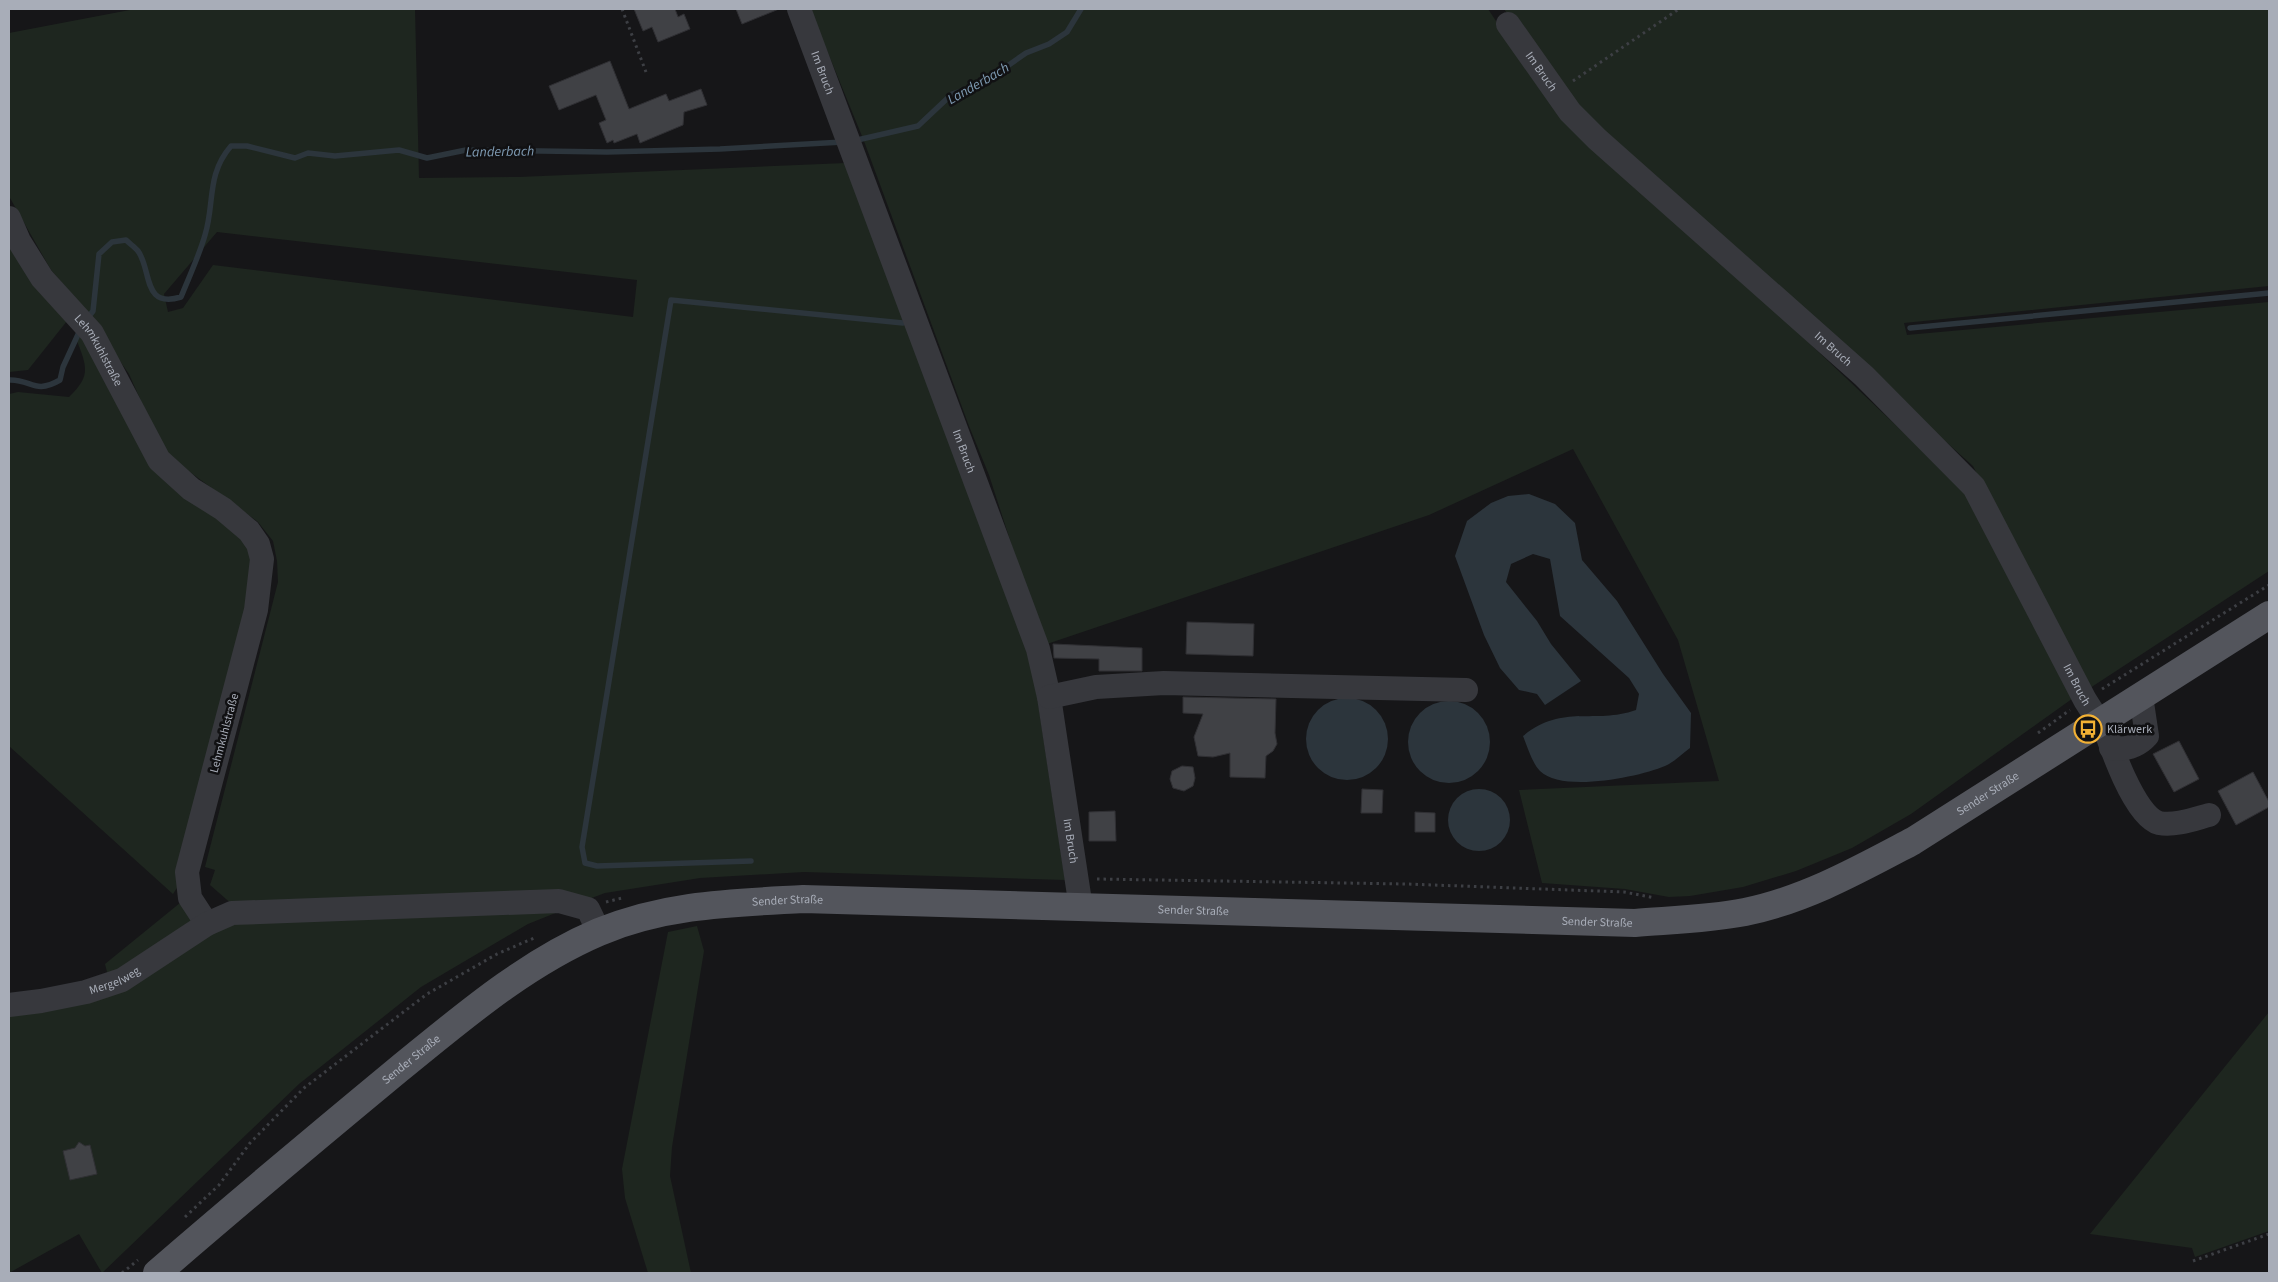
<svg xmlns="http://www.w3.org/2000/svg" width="2278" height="1282" font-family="'Source Sans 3',sans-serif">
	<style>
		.green { fill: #1e261f; fill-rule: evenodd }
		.water { fill: #2c353c }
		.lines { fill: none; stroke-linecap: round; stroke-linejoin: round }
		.stream { stroke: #2c353c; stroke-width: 5.5 }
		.building { fill: #404145; stroke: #303034 }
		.path { stroke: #3d3f44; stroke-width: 3; stroke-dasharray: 2.5 4; stroke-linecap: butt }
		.minor { stroke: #37383d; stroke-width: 24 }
		.major { stroke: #53555c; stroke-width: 28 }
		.labels { text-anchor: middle; stroke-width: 5; stroke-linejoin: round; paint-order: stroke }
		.street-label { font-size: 12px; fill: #a8adb8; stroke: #111113 }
		.poi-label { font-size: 12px; fill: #a8adb8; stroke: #111113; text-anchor: start }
		.water-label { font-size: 14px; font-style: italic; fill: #7f9bb3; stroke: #111113 }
	</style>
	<rect width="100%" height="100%" fill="#161618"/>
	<g class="green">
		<path d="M135,9H415L419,178L519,177L846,163L1030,650L1065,880L804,872L700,878L605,893L589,899L234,906L210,885L215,870L205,867L278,582L277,561L273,541L258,522L164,453L129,374L80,304L51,270L10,198L9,188V33ZM217,232L637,280L633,317L213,265L183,308L168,312L164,294Z"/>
		<path d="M810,9H1488L1502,30L1674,215L1962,488L2076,696L1911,814L1852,848L1796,871L1743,887L1690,896L1669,897L1625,889L1542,883L1519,790L1719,781L1678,640L1573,449L1429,515L1044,645L989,475L969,426L864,141Z"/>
		<path d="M1504,9H2269V286L1904,323L1907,335L2269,302V571L2087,690L1973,466L1574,110Z"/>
		<path d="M9,235L67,321L28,370L9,372Z"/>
		<path d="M82,332L151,462L220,517L249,546L253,581L180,883L173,894L9,746V394L18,392L69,397C91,376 87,367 77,341Z"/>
		<path d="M180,903L194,924L109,980L105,964Z"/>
		<path d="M563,910L528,924L421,987L299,1084L102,1273L79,1234L9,1273V1012L41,1009L235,921Z"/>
		<path d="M697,926L704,951L672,1147L670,1176L691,1273H648L625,1198L622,1169L668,932Z"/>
		<path d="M2269,1012V1231L2195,1257L2192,1248L2090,1234Z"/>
	</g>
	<g class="water">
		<path d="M1529,494L1555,504L1575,523L1582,560L1617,601L1663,674L1691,713L1690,748C1682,754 1674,762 1665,766C1639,777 1562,793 1540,771C1532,763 1527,746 1523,736C1564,703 1593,725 1636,710L1639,694L1629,678L1560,616L1550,559L1533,554L1511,564L1506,582L1537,621L1551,644L1581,681L1545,705L1537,694L1519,690L1500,668L1484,635L1455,556L1467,521L1491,503L1508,496Z"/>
		<circle cx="1347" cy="739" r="41"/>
		<circle cx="1449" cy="742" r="41"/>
		<circle cx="1479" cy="820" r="31"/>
	</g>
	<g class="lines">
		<g class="stream">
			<path d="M853,141L918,126L952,94L980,85L1026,53L1049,44L1067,32L1081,9"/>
			<path d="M87,319L93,311L99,254L112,242L126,240C130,244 135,247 138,251C152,270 142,309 181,297C189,277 199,256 205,235C215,203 206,175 231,146H247L295,158L308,153L335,156L399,150L427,158L466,150L607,152L720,149L843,142"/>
			<path d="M1910,328L2269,293"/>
			<path d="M9,380C32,379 34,395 60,380L63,367L81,328"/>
			<path d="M751,861L597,866L585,863L582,847L671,300L903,323"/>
		</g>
	</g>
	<g class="building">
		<path d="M634,9H675L678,17L684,14L690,29L658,42L652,27L643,31Z"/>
		<path d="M736,9H779L742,24Z"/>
		<path d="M610,61L629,109L666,94L669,101L701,89L707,105L684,112L683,125L640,143L637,134L614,143L613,140L607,143L599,123L606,120L596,95L559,110L549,86Z"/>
		<path d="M1187,622L1254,624L1253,656L1186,654Z"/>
		<path d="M1053,644L1142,648V671H1099V659L1054,658Z"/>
		<path d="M1183,697L1276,699L1275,733L1277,744L1273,751L1266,756L1265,778L1230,777V753L1213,757L1198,756L1194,737L1203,714L1183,713Z"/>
		<path d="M2179,741L2199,779L2174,792L2153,754Z"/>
		<path d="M1182,766L1193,767L1195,778L1193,786L1184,791L1173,788L1170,779L1172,771Z"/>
		<path d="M2253,772L2269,802V807L2236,825L2218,791Z"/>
		<path d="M1362,789L1383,790L1382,813H1361Z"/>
		<path d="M1115,811L1116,841H1089V812Z"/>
		<path d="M1415,812L1435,813V832H1415Z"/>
		<path d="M79,1142L85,1146L90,1145L97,1174L70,1180L63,1151L75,1148Z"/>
	</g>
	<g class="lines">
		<g class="path">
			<path d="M622,9L646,72"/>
			<path d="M1573,81L1679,9"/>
			<path d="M2102,689L2269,585"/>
			<path d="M2038,733L2070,710"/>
			<path d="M1097,879L1406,884L1624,892L1655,898"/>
			<path d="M606,902L622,898"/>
			<path d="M185,1217L219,1185L250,1143L304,1088L427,994L497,954L534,938"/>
			<path d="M2193,1261L2269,1234"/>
			<path d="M122,1273L138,1260"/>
		</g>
		<g class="minor">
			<path id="s1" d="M799,9L1038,649L1049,697L1081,908"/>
			<path id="s2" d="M1508,24L1570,112L1597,139L1864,376L1974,487L2085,700L2099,722"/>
			<path id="s3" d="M9,218L19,241L42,278L92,333L159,460L191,489L223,509L249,531L258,544L262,559L256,610L187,872L190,898L207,924"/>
			<path d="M1049,697L1096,687L1164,683L1466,690"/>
			<path d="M2102,720C2110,744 2134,816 2159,823C2175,826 2194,819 2209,815"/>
			<path d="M2111,748C2126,750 2137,747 2147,736L2141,696"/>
			<path id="s4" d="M9,1005L41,1001L86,992L122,980L207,924L232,913L559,901L588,909L599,932"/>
		</g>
		<path class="major" id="s5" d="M157,1273C237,1204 318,1136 399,1069C462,1018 524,964 599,932C666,904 732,903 803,899L1635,923C1672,920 1709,919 1745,912C1805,900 1860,869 1913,841L2269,615"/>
	</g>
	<defs>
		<g id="bus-ring" transform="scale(1.4375)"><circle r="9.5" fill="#111113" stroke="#f2b134" stroke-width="1.5"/><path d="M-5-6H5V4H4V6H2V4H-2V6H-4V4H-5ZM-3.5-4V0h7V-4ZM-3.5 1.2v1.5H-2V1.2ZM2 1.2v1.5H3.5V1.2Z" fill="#f2b134"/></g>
	</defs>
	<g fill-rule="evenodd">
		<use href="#bus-ring" x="2088" y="729"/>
	</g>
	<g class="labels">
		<g class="street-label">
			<text dy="4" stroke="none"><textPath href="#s2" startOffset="58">Im Bruch</textPath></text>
			<text dy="4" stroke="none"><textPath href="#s1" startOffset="68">Im Bruch</textPath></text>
			<text dy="4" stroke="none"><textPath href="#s2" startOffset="462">Im Bruch</textPath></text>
			<text dy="4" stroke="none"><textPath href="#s3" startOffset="161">Lehmkuhlstraße</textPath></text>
			<text dy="4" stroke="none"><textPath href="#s1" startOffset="472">Im Bruch</textPath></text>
			<text dy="4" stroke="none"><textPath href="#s2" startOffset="882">Im Bruch</textPath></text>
			<text transform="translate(224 733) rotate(-75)" y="4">Lehmkuhlstraße</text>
			<text dy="4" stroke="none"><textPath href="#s5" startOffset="1982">Sender Straße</textPath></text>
			<text dy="4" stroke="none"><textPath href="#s1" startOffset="878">Im Bruch</textPath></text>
			<text dy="4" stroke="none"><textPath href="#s5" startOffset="752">Sender Straße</textPath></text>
			<text dy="4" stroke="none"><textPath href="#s5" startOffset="1158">Sender Straße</textPath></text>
			<text dy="4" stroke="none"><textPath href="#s5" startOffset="1562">Sender Straße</textPath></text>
			<text dy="4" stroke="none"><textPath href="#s4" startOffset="109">Mergelweg</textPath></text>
			<text dy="4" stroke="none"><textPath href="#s5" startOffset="332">Sender Straße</textPath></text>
		</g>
		<g class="poi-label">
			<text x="2107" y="733">Klärwerk</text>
		</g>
		<g class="water-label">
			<text transform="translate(978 83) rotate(-30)" y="5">Landerbach</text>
			<text transform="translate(500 151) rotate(-1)" y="5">Landerbach</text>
		</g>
	</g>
	<rect width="2278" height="1282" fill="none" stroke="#a8adb8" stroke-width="20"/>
</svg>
